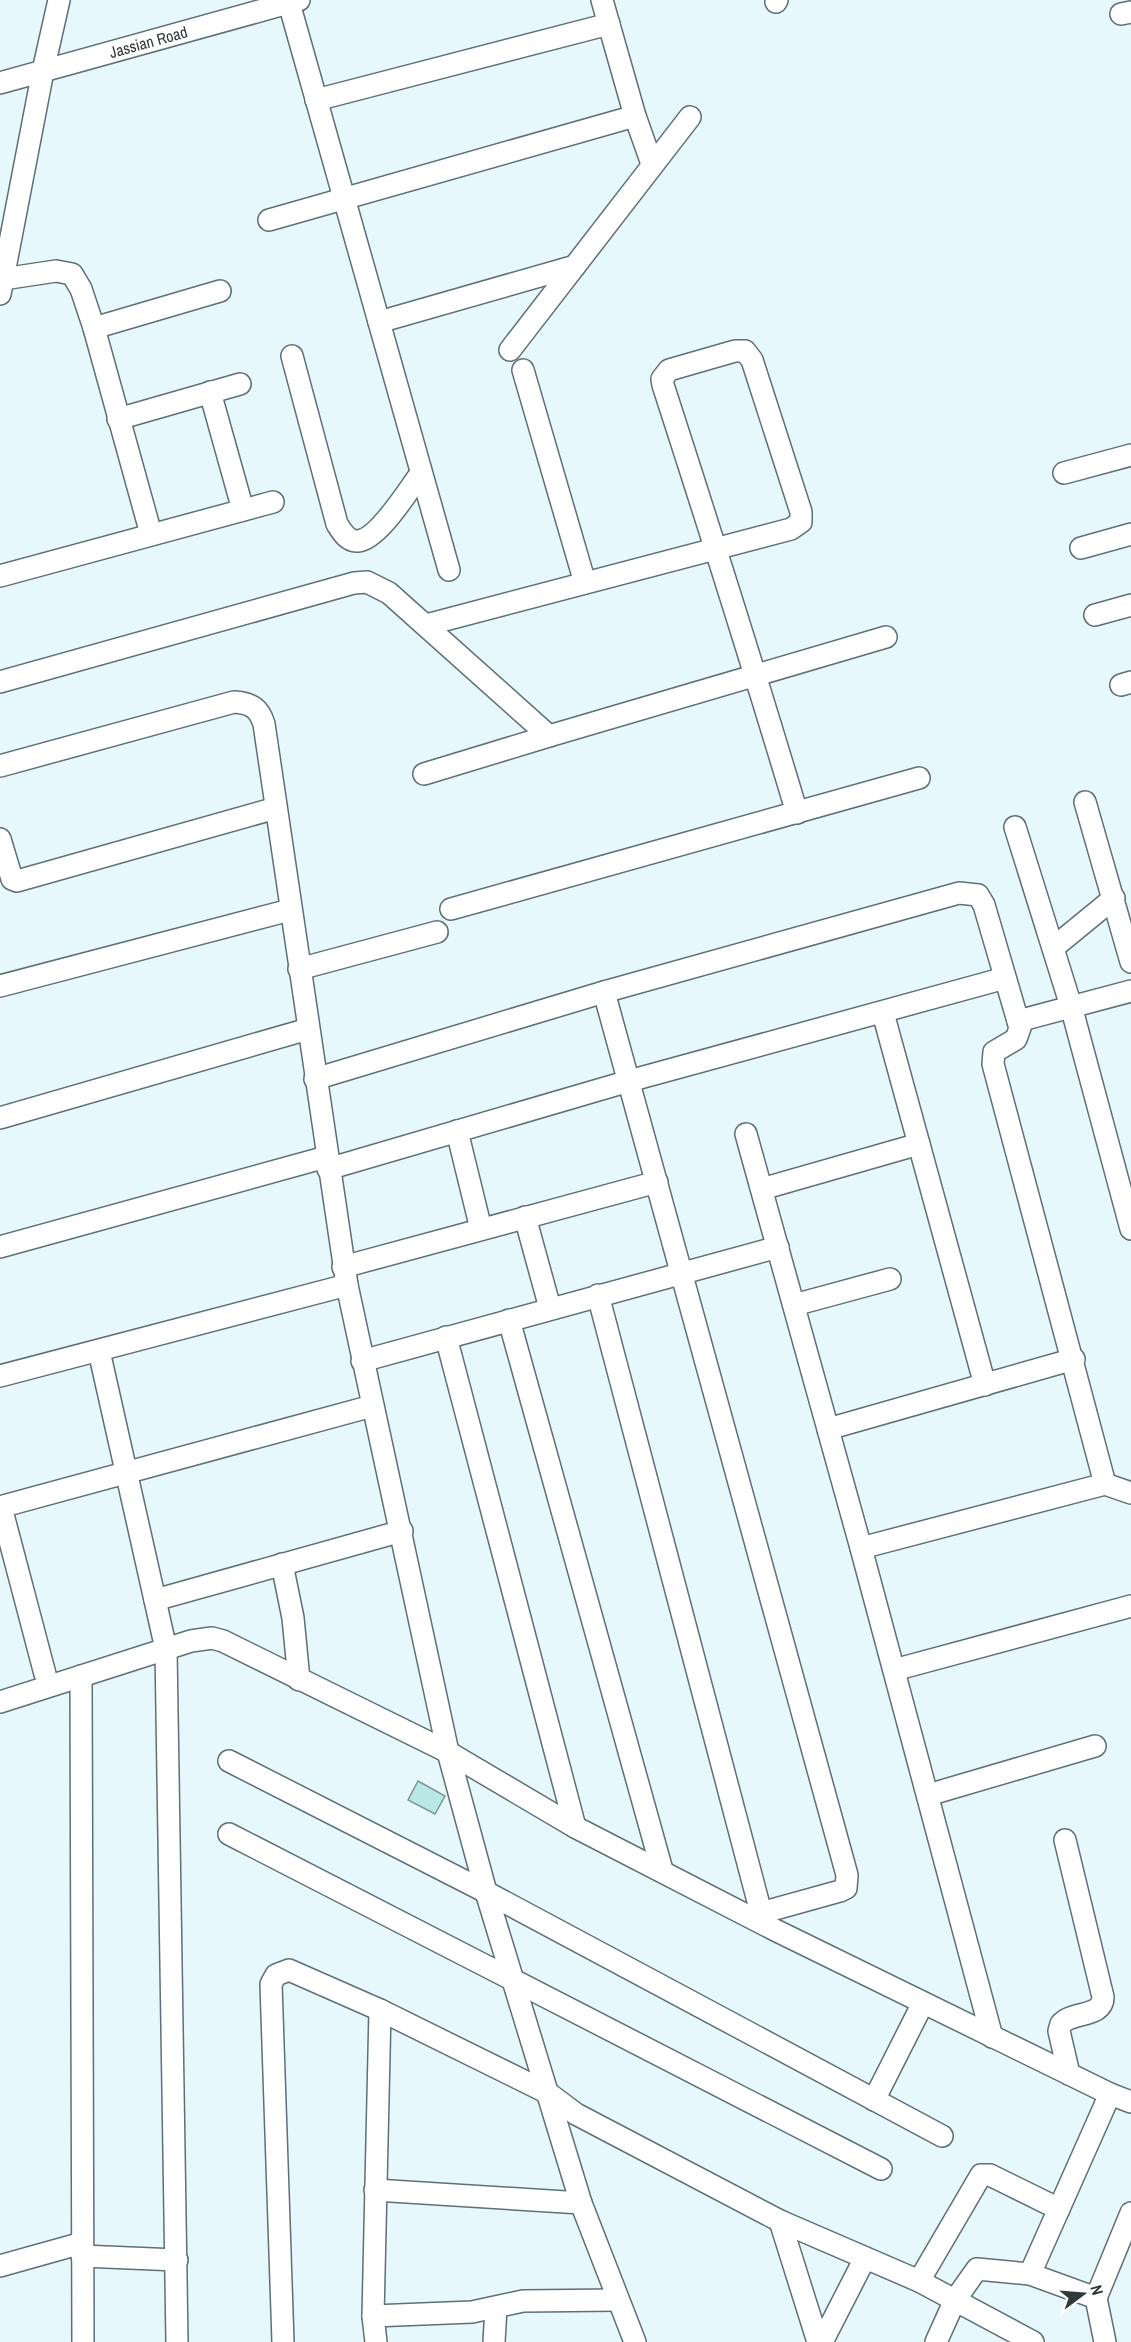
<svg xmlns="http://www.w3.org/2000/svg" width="1131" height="2342" font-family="'Archivo Narrow',sans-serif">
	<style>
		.building { fill: #b9e9e7; stroke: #809594; stroke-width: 1.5 }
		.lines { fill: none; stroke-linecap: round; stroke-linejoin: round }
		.minor-casing { stroke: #5d7075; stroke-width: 24 }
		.minor { stroke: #fff; stroke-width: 21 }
		.labels { text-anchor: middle; stroke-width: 5; stroke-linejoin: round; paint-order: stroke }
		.street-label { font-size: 16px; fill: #30383a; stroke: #fff }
	</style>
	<rect width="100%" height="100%" fill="#e7f8fd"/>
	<path class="building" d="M418,1781L445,1796L435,1814L408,1800Z"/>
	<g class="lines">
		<g class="minor-casing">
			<g id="minor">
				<path d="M602,0L635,116L652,164"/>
				<path d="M776,2L777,0"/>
				<path d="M289,3L449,570"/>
				<path d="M1121,14L1131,12"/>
				<path id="s1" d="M0,83L299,0"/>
				<path d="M316,100L609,24"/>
				<path d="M269,220L635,116"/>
				<path d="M3,279L56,271L72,274L81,289L94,328L151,534"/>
				<path d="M0,294L43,71L59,0"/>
				<path d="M379,322L575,266"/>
				<path d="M94,328L220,291"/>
				<path d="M510,350L690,117"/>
				<path d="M292,356L337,524C342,532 348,542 358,541C379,539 409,489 421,473"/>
				<path d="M523,370L585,583"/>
				<path d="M210,392L243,510"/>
				<path d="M118,419L240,384"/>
				<path d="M1064,473L1131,455"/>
				<path d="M1081,548L1131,534"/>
				<path d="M0,576L273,502"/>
				<path d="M1095,615L1131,605"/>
				<path d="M426,625C548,593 670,561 791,529L801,522V512L752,360L745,351H735L669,370L662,379L663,385C709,527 754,669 797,813"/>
				<path d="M0,682L354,583L367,582L389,593L549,736L886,637"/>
				<path d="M1121,685L1131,682"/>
				<path d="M0,766L234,702C251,703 259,708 264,724L347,1285L448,1752L486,1892L581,2203L635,2342"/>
				<path d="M424,774L549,736"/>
				<path d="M1085,802L1131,962"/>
				<path d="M1015,827L1071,1006L1131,1229"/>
				<path d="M0,839L12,879L17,881L276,808"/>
				<path d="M451,909L919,778"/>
				<path d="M1053,948L1114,898"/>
				<path d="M299,969L437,932"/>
				<path d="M0,986L290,910"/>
				<path d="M604,992L847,1875L846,1888L840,1891L761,1913"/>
				<path d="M883,1013L985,1385"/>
				<path d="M1018,1021L1131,991"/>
				<path d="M315,1079L604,992L959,893L978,895L984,905L1020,1028L1016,1039L994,1052L993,1064L1105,1484L1131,1493"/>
				<path d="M0,1118L308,1029"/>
				<path d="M457,1131L481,1229"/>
				<path d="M746,1134L861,1548L992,2037"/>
				<path d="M328,1169L629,1081L1005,978"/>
				<path d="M762,1189L919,1144"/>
				<path d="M525,1217L550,1308"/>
				<path d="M0,1247L326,1157"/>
				<path d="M343,1267L657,1182"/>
				<path d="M598,1295L764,1924"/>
				<path d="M794,1305L890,1279"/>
				<path d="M509,1320L662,1870"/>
				<path d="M446,1337L575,1827"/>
				<path d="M99,1351L166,1649L177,2342"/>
				<path d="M362,1361L778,1247"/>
				<path d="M0,1376L347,1285"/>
				<path d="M828,1429L1074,1359"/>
				<path d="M0,1507L372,1406"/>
				<path d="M1,1507L45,1674"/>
				<path d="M861,1548L1105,1484"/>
				<path d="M282,1564L293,1618L299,1680"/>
				<path d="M155,1600L402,1531"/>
				<path d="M894,1670L1131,1606"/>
				<path d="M81,1676L83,2342"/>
				<path d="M0,1702L191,1641L212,1638L223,1641L448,1752L575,1827L775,1930L1110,2094L1131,2102"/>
				<path d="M229,1761L486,1892L942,2136"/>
				<path d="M928,1795L1095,1746"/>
				<path d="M229,1834L881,2169"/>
				<path d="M1065,1840L1103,1997C1103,2018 1072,2011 1061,2024L1059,2031L1069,2074"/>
				<path d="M874,2100L923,2003"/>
				<path d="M375,2190L581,2203"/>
				<path d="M780,2221L818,2342"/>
				<path d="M82,2256L177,2260"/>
				<path d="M0,2266L82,2243"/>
				<path d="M1030,2274L1110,2094"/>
				<path d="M919,2281L981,2175H990L1059,2209"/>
				<path d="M1096,2298L1131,2213"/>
				<path d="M373,2316L472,2312L523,2301L618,2300"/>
				<path d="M283,2342L271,1984L276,1975L289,1970L380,2010L548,2093L576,2114L780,2221L919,2281L1033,2342"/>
				<path d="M376,2342L373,2316L380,2010"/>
				<path d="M494,2342L496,2308"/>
				<path d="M822,2342L865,2258"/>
				<path d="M936,2342L955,2300L977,2269L1030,2274L1096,2298L1105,2342"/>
			</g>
		</g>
		<use href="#minor" class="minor"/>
	</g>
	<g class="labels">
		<g class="street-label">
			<text dy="6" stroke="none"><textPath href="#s1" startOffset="154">Jassian Road</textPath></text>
		</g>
	</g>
	<g transform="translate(1083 2294) rotate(74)" stroke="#ffffff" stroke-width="4.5" paint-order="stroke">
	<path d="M0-4.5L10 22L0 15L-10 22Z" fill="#30383a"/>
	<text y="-9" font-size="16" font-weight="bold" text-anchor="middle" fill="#30383a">N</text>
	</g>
</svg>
